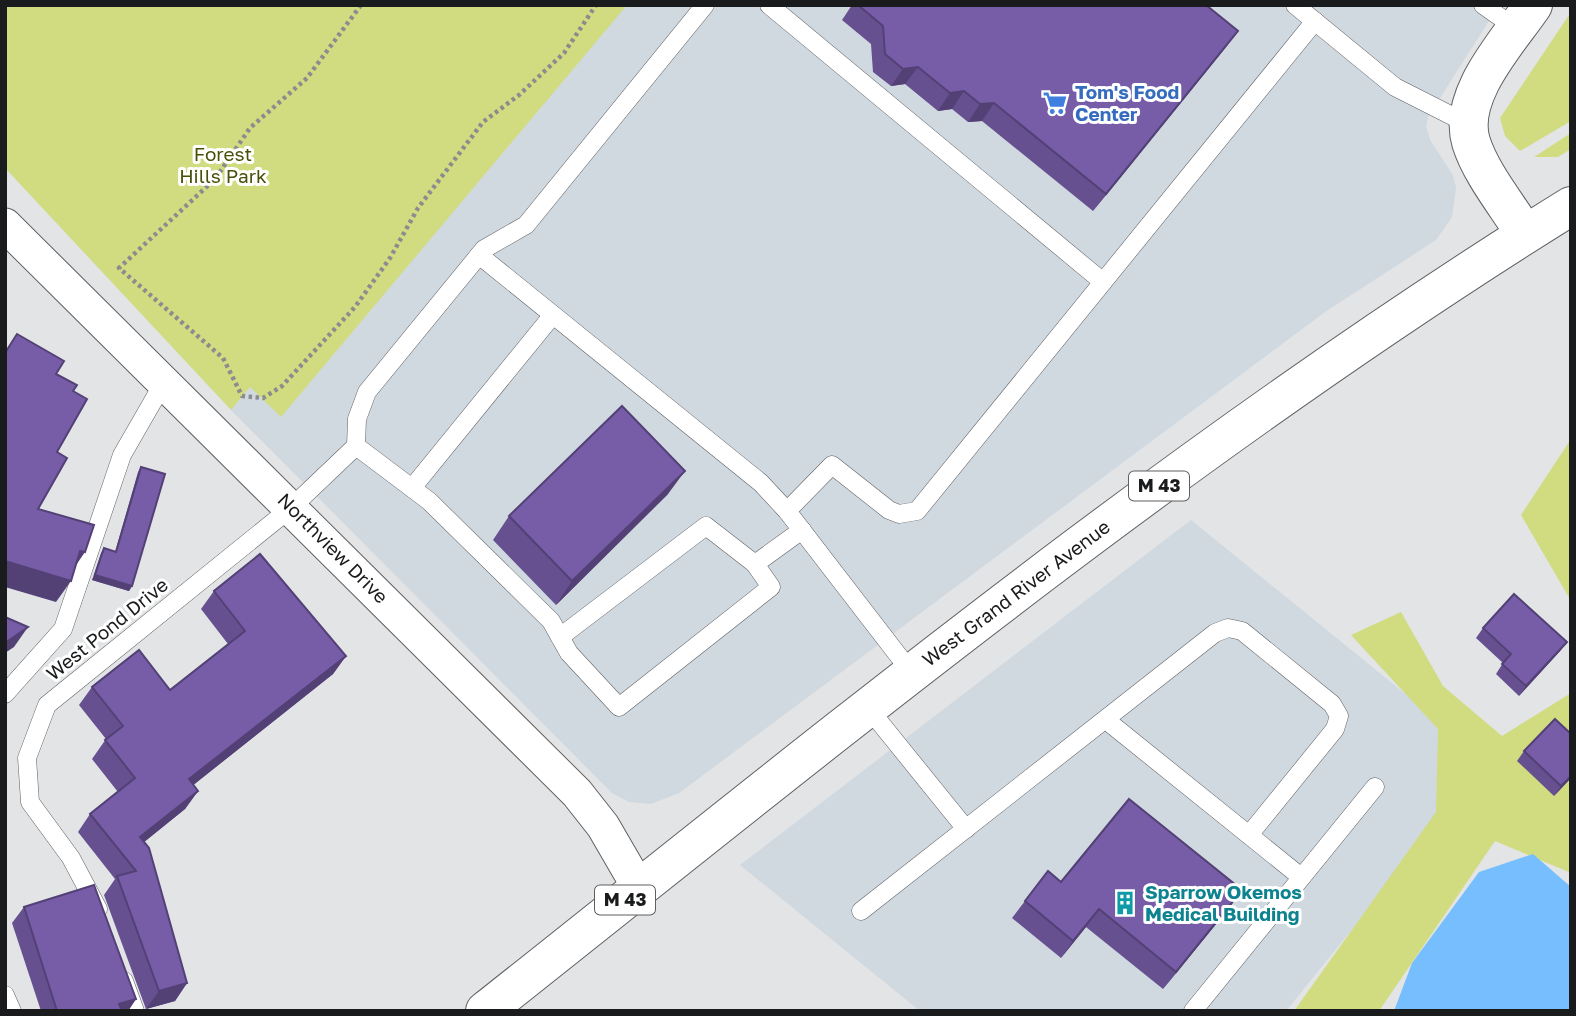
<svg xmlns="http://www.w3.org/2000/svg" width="1576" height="1016" font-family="'Golos Text',sans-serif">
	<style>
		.built { fill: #d0d8e0 }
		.green { fill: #d1dc80 }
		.water { fill: #77befe }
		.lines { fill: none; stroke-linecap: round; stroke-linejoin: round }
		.lane-casing { stroke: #5f6063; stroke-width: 19 }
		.street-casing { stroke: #5f6063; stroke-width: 35 }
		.secondary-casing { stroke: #5f6063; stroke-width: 40 }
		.primary-casing { stroke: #5f6063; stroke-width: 40 }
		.path { stroke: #8b8c8e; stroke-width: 4.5; stroke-dasharray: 3.5 3.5; stroke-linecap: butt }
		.lane { stroke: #fff; stroke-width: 18 }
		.street { stroke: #fff; stroke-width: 33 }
		.secondary { stroke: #fff; stroke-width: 38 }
		.primary { stroke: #fff; stroke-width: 38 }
		.wall { fill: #665090 }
		.shaded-wall { fill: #534176 }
		.building { fill: #775da8; stroke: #534176; stroke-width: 2 }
		.labels { text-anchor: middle; stroke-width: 6; stroke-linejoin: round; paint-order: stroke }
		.shield { fill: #fff; stroke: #5f5f60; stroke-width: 2 }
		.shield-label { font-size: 18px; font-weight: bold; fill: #1a1b1c }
		.shop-label { font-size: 19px; font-weight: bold; fill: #366cbe; stroke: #fff; text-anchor: start }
		.park-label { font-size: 19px; fill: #4a5008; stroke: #fff }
		.street-label { font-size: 19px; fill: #1a1b1c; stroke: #fff }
		.culture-label { font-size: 19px; font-weight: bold; fill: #0d838f; stroke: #fff; text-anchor: start }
	</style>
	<rect width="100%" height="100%" fill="#e2e4e6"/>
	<g class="built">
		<path d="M559,5H1499L1428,117L1426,126L1430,140L1453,175L1456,188L1452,217L1436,240L1325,312L679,793L651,804L629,802L612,793L231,410Z"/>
		<path d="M1191,520L1488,761L1286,1011H920L740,865Z"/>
	</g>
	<g class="green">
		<path d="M5,5H627L281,417L250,387L231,410L5,168Z"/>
		<path d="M1571,12V121L1520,151L1505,136L1500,118Z"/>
		<path d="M1571,133V149L1558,157H1534Z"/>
		<path d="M1571,439V601L1521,515Z"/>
		<path d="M1401,612L1443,686L1502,736L1571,693V873L1495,841L1379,1011H1294L1436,812L1438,729L1351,635Z"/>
	</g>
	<path class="water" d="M1533,854L1571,887V1011H1394L1412,963L1479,872Z"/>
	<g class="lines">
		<g class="lane-casing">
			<g id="lane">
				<path d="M769,5L1103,282"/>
				<path d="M1295,5L1395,87L1468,124"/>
				<path d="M1483,5L1517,29"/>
				<path d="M479,255L761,483L787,511L911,672"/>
				<path d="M356,446L429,501L551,621L569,653L619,707L771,587L755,564L802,530"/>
				<path d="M412,488L552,316"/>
				<path d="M787,511L832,465L889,510L899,514L917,511L1315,21"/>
				<path d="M560,637L706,526L755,564"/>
				<path d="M5,694L63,629L122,455L164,382"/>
				<path d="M869,709L966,829"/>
				<path d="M1106,720L1301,877"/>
				<path d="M98,909L71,858L30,802L27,758L47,705L292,507L356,446L357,419L367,392L484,249L526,225L705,5"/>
				<path d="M861,911L1215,633L1228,628L1242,631L1332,704L1339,716L1335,729L1249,835"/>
				<path d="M124,981L135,1011"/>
				<path d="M5,995L12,1011"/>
				<path d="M1193,1011L1375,787"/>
			</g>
		</g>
		<g class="street-casing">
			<path id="street" d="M5,225L577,793L603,826L639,888"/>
		</g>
		<g class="secondary-casing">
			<path id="secondary" d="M1525,234C1508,206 1481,174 1471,142C1457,95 1508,42 1533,5"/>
		</g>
		<g class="primary-casing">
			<path id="primary" d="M485,1011C838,731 1187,444 1571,206"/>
		</g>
		<path class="path" d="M361,5L307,78L250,128L215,179L119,268L223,358L242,396L263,398L282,386L355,307L390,258L418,208L483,122L519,95L564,53L596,5"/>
		<use href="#lane" class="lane"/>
		<use href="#street" class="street"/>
		<use href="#secondary" class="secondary"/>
		<use href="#primary" class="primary"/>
	</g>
	<g class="wall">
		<path d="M852,5H1206L1225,48L1093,211L982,121L968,122L952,109L938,111L905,84L891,86L873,72L871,44L842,20Z"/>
		<path d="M141,467L132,586L129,591L92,580L101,553L104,548L115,552L138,472Z"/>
		<path d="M668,494L556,605L493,540L509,516Z"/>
		<path d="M214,591L346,656L333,674L193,785L198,791L185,809L144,842L187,983L175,1001L146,1009L104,895L115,879L78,832L90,814L118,792L92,759L106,739L79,705L92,687L170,690L228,644L201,609Z"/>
		<path d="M1483,628L1567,642L1560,651L1519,696L1496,674L1503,663L1476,638Z"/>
		<path d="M1571,734V778L1554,796L1517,761L1524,751Z"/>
		<path d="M1061,882L1230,907L1163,989L1086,927L1061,958L1012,918L1025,901Z"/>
		<path d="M24,907L136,999L128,1011H41L12,923Z"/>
	</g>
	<g class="shaded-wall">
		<path d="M1238,31L1225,48L1093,211L1106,194Z"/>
		<path d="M918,67L905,84L891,86L903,69Z"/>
		<path d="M964,91L952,109L938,111L950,93Z"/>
		<path d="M994,103L982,121L968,122L980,104Z"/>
		<path d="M685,471L668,494L556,605L572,581Z"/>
		<path d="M80,551L85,552L70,574Z"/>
		<path d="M5,561L71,581L56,602L5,587Z"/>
		<path d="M95,575L132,586L129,591L92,580Z"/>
		<path d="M28,627L14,647L5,653V643Z"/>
		<path d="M1567,642L1560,651L1519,696L1526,686Z"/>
		<path d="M346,656L333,674L177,798L189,779Z"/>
		<path d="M1571,776V778L1554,796L1561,786Z"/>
		<path d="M198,791L185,809L128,855L140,837Z"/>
		<path d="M1242,890L1230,907L1163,989L1176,972Z"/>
		<path d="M1099,909L1086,927L1061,958L1073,941Z"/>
		<path d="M187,983L175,1001L146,1009L159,991Z"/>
		<path d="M136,999L128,1011H114L119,1004Z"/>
	</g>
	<g class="building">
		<path d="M858,5H1206L1238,31L1106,194L994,103L980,104L964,91L950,93L918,67L903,69L885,54L883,26Z"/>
		<path d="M17,334L64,361L56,374L77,385L73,391L87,399L57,452L67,458L38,509L94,525L85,552L80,551L71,581L5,561V353Z"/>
		<path d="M622,406L685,471L572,581L509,516Z"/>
		<path d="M141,467L165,474L132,586L95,575L104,548L116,552Z"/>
		<path d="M260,554L346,656L189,779L198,791L140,837L149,848L187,983L159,991L117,876L136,871L90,814L135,778L105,740L123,726L92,687L139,650L170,690L245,631L214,591Z"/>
		<path d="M1514,594L1567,642L1526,686L1502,664L1511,654L1483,628Z"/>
		<path d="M5,617L28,627L5,643Z"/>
		<path d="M1555,719L1571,734V776L1561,786L1524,751Z"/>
		<path d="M1129,799L1242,890L1176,972L1099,909L1073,941L1025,901L1048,871L1061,882Z"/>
		<path d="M94,885L136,999L119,1004L122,1011H57L24,907Z"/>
	</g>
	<defs>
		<g id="supermarket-bare" transform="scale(1.89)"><path d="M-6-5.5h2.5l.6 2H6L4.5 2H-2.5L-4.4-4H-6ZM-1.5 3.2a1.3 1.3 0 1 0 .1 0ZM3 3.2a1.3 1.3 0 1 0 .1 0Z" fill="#3f7fe0" stroke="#fff" stroke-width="2.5" paint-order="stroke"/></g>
		<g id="building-bare" transform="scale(1.89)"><path d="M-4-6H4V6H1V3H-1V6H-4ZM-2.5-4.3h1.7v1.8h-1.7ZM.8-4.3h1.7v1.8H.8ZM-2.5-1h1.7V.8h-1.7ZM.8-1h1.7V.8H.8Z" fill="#0f9aa8" stroke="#fff" stroke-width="2.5" paint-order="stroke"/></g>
	</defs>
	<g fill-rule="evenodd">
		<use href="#supermarket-bare" x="1055" y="103"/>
		<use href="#building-bare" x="1125" y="903"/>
	</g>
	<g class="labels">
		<g class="shield">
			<rect x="1129" y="471.5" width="60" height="29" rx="5"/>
			<rect x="595" y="885.5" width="60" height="29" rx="5"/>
		</g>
		<g class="shield-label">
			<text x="1159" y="492">M 43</text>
			<text x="625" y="906">M 43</text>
		</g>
		<g class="shop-label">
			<text x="1075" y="99">Tom's Food<tspan x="1075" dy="22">Center</tspan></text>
		</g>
		<g class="park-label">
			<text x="223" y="161">Forest<tspan x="223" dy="22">Hills Park</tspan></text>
		</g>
		<g class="street-label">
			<text transform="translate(333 548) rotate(45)" y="7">Northview Drive</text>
			<text transform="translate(1016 593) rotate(-37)" y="7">West Grand River Avenue</text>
			<text transform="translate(107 629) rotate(-39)" y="7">West Pond Drive</text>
		</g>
		<g class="culture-label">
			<text x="1145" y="899">Sparrow Okemos<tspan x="1145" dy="22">Medical Building</tspan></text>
		</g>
	</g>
	<rect width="1576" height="1016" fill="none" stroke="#1a1b1c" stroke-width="14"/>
</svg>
